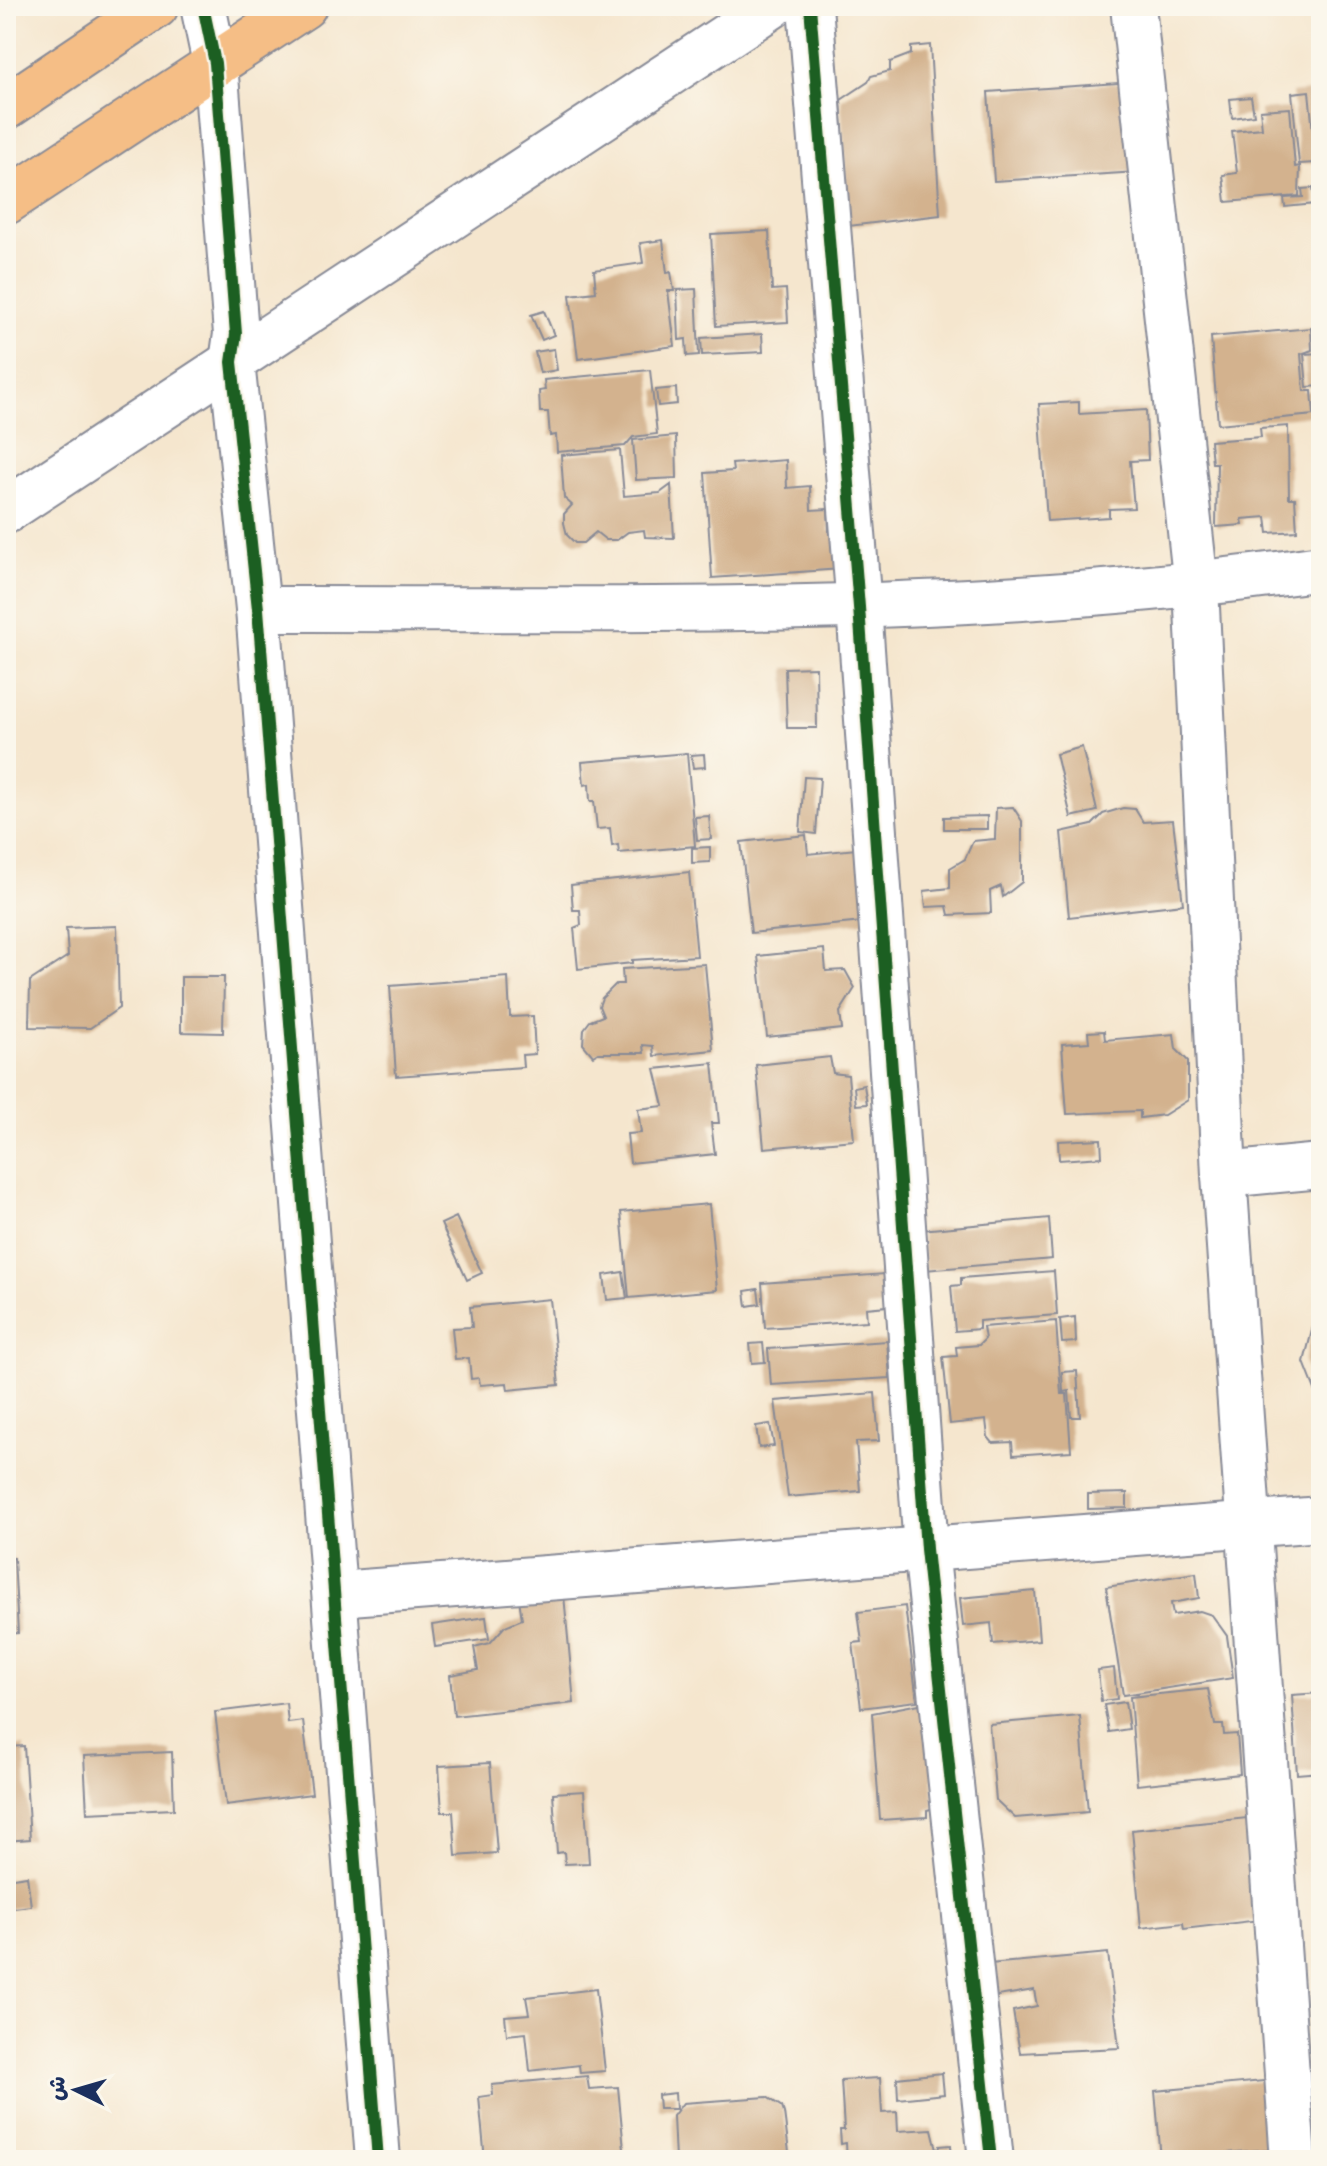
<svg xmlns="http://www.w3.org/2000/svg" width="1327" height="2166" font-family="'Indie Flower','Playpen Sans Arabic',sans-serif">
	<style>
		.building { fill: #d3b28e }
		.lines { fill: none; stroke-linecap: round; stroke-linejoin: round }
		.minor-casing { stroke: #888a96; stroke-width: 48 }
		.major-casing { stroke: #888a96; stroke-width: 48 }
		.minor { stroke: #fff; stroke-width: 44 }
		.major { stroke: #f5be86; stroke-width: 44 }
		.cycleway-casing { stroke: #fbf7ec; stroke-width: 17 }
		.cycleway { stroke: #1b5e20; stroke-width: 12 }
	</style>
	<rect width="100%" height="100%" fill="#fbf7ec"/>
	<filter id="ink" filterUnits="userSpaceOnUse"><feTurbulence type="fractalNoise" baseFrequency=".0125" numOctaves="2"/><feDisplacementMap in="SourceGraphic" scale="16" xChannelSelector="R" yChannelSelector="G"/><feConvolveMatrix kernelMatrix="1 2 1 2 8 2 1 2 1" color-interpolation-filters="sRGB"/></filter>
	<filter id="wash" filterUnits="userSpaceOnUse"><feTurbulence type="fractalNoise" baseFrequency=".006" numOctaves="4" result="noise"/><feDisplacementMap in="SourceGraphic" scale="32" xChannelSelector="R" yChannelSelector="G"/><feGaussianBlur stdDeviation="1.8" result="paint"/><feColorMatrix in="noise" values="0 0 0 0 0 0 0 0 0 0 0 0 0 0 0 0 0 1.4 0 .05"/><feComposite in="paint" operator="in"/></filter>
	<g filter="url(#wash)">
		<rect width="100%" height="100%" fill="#f5e6ce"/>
		<g id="blocks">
			<g class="building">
				<path d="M1316,6H1321V53H1319Z"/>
				<path d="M930,45L940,215L849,226L841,100L868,82L871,76L890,71V62L911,54V47Z"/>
				<path d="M1132,82L1138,172L994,181L988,92Z"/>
				<path d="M1309,91L1316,163L1299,164L1292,93Z"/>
				<path d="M1251,97L1254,115L1232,118L1230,99Z"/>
				<path d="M1290,108L1295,167L1300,166L1299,196L1226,202L1223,175L1237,173L1232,131L1262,128L1260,110Z"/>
				<path d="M1313,188L1315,204L1285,207L1284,198L1303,197L1302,189Z"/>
				<path d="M769,231L772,290L786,289L788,322L716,326L711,234Z"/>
				<path d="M663,240L667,273L671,272L674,291H668L675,346L578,359L570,295L596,292L594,270L643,263L640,243Z"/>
				<path d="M696,289L699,355L687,356L686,339L679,340L677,290Z"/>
				<path d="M544,311L554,335L542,340L531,315Z"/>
				<path d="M1311,328L1312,350L1301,354L1304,391H1312L1314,415L1218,424L1211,337Z"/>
				<path d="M762,334L763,352L702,355L701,338Z"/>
				<path d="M554,349L557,370L540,373L535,352Z"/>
				<path d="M1321,353V386L1307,387L1304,354Z"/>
				<path d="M650,370L657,434L633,437L625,446L557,452L556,435L550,436L548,412H540L539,391L545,390L544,380Z"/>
				<path d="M676,388L677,404L658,406L656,390Z"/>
				<path d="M1079,402V414L1146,410L1148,460L1130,461L1134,508L1109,509V517L1047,521L1039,404Z"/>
				<path d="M1288,426L1289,498H1295L1297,531L1268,533L1266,517L1242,519L1243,525L1216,527L1217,463H1212L1210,441L1261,437L1260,428Z"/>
				<path d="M676,436L677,478L636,480L633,440Z"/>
				<path d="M620,450L624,496L660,493L671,485L674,538L645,537L644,530L628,532L617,540H606L596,532L583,543H575L567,535L564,523V514L572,505L564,498L561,455Z"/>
				<path d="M786,460L787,488L810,486L811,510L828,509L829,531H838L841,569L712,578L705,473L733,471L732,464Z"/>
				<path d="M816,667L817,728H787L785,668Z"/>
				<path d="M1082,747L1097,811L1071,817L1056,754Z"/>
				<path d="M687,753L695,846L619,853L618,845L612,846L610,828L597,829L594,801H590L589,784L584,785L582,762Z"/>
				<path d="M704,754L705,767L693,768L691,755Z"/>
				<path d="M804,777L820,778L816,834L800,832Z"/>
				<path d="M1013,807L1022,821V882L1003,897L1001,886L990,891L991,913L949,915L947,906L926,907L924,891L950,888V868L965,859L973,841L995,839L996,808Z"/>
				<path d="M1123,808L1135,809L1143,822L1173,820L1183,904L1069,917L1061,832L1092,825L1103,814Z"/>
				<path d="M709,816L711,839L697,840L695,817Z"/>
				<path d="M987,816V829H944V817Z"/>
				<path d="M806,835L808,854L866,848L873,921L751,933L741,842Z"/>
				<path d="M710,847V862L692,863V848Z"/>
				<path d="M689,872L697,956L632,960V963L578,969L574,928L581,925L580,910H573L571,885Z"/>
				<path d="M117,926L119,1008L90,1028L29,1027L30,981L68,956L66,928Z"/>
				<path d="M824,949L826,971L845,970L855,988L840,1012L842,1029L767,1037L758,956Z"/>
				<path d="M705,964L713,1050L654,1056L653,1046L643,1045L644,1053H598L593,1056L583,1044L584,1029L590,1021L603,1016L599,1006L602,998L616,984H623L622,969Z"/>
				<path d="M181,977H224L223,1033L181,1032Z"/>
				<path d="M508,977L510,1017L533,1016L535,1054L522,1055L523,1067L396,1076L390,986Z"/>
				<path d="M1104,1031L1105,1040L1174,1034L1176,1049L1188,1061V1100L1164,1115L1140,1118V1111L1067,1114L1062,1044L1089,1042L1088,1032Z"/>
				<path d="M830,1057L833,1073L848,1075L854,1140L764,1148L756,1065Z"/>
				<path d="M713,1063L719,1123H711L715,1154L630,1163L627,1134L641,1133L638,1109L664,1106L655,1069Z"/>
				<path d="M864,1085L867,1104L856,1105L854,1087Z"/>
				<path d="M1101,1139L1102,1157L1059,1160L1058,1141Z"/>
				<path d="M709,1204L717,1290L629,1298L621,1212Z"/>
				<path d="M456,1217L482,1273L467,1280L441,1224Z"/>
				<path d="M1049,1218L1052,1259L925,1270L921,1230Z"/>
				<path d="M1054,1271L1057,1315L979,1321V1329L955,1331L951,1286L961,1285V1278Z"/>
				<path d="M623,1272L627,1298L607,1300L604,1275Z"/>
				<path d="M885,1274L887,1306L866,1308L867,1321L765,1328L762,1283Z"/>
				<path d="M758,1289L760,1304L747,1306L745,1291Z"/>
				<path d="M1321,1295V1405L1304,1362Z"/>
				<path d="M550,1299L559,1385L508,1390L507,1383L480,1385L479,1378L471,1379L469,1358L455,1359L452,1328L472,1327L470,1307Z"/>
				<path d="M1075,1317L1076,1342L1062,1343L1060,1319Z"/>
				<path d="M1056,1321L1061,1394H1067L1071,1451L1013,1455L1012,1442L993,1443L988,1437L986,1420L950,1424L943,1357L957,1356L956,1347L979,1345L985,1339L983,1327Z"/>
				<path d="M887,1341L890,1378L771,1385L768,1349Z"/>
				<path d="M763,1343L765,1362L752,1363L750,1344Z"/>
				<path d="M1077,1371L1080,1417H1071L1069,1391L1063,1392L1062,1372Z"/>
				<path d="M875,1393L879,1441L856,1442L860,1491L788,1497L775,1401Z"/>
				<path d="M770,1424L774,1446L759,1448L756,1426Z"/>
				<path d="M1127,1493V1508L1088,1509V1494Z"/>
				<path d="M6,1558H14L18,1633L6,1634Z"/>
				<path d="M1196,1573L1199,1598L1171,1603L1173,1615L1200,1611L1212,1615L1227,1636L1233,1678L1123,1695L1106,1587Z"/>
				<path d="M1035,1591L1039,1640L993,1644L991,1623L963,1626L960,1598Z"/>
				<path d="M564,1595L574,1703L454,1716L450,1675L478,1670L474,1647L490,1643L505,1626L522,1619L519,1599Z"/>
				<path d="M905,1606L917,1701L861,1708L853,1643L862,1642L858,1612Z"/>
				<path d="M486,1617L489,1639L435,1647L432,1625Z"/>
				<path d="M1114,1668L1117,1699L1101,1701L1098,1670Z"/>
				<path d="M1208,1689L1215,1725H1223L1224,1735L1237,1734L1240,1774L1137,1785L1130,1697Z"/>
				<path d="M1321,1693V1772L1297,1774L1292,1695Z"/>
				<path d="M930,1702L934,1808L927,1810V1817L880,1820L872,1713Z"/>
				<path d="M1125,1702L1129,1729L1109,1732L1104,1705Z"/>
				<path d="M286,1703L288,1723L303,1721L312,1794L226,1805L215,1712Z"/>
				<path d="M1080,1716L1088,1812L1015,1818L996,1800L989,1724Z"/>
				<path d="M24,1746L30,1839L6,1841V1747Z"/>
				<path d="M172,1752L174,1809L87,1813L84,1756Z"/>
				<path d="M490,1763L497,1853L456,1856L453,1812H442L439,1766Z"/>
				<path d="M584,1791L589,1863L565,1864L564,1852L557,1853L553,1793Z"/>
				<path d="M1247,1818L1260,1920L1184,1929L1183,1923L1141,1928L1132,1830Z"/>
				<path d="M27,1876L31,1906L6,1909V1879Z"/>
				<path d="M1108,1953L1119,2048L1020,2053L1013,2011L1037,2006L1034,1990L985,1998L990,1964Z"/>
				<path d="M596,1989L605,2071L580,2073L579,2065L530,2071L526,2033L507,2035L505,2016L529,2014L526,1997Z"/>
				<path d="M942,2073L944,2094L898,2099L897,2078Z"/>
				<path d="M587,2076L589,2089L618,2087L625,2160H485L479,2097L493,2095L492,2085Z"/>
				<path d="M880,2078L882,2113L897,2112L898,2131L932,2129L938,2154H933V2160H847L846,2143L841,2144L840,2130H844L841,2080Z"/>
				<path d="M1274,2080L1281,2148L1161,2159L1155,2091Z"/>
				<path d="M675,2093L676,2109H659L658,2095Z"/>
				<path d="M767,2097L782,2107L784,2113L790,2160H675L673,2116L683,2103Z"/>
				<path d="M951,2145L952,2160H937L940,2146Z"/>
			</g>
		</g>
	</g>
	<g filter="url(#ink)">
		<use href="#blocks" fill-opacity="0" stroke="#888a96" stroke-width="2"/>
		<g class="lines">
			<g class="minor-casing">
				<g id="minor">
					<path d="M203,6L215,63L236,334L232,362L258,609L378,2160"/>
					<path d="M810,6L859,607L926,1549L991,2160"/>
					<path d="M1133,6L1196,586L1224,1175L1293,2160"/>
					<path d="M6,511L772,6"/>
					<path d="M258,609C612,608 969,619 1321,568"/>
					<path d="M1224,1175L1321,1166"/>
					<path d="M337,1594L1321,1519"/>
				</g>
			</g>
			<g class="major-casing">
				<g id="major">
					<path d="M6,107L156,6"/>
					<path d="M6,202L304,6"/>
				</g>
			</g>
			<use href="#minor" class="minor"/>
			<use href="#major" class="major"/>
			<g class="cycleway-casing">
				<g id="cycleway">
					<path d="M203,6L215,63L236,334L232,362L258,609L378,2160"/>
					<path d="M810,6L859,607L926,1549L991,2160"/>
				</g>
			</g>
			<use href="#cycleway" class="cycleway"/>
		</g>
	</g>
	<rect width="1327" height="2166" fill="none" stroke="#fbf7ec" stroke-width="32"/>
	<g transform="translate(76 2090) rotate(275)" stroke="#fbf7ec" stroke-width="6" paint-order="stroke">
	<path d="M0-6L14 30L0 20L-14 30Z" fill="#1b2f5e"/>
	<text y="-12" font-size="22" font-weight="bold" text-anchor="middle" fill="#1b2f5e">ش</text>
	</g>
</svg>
